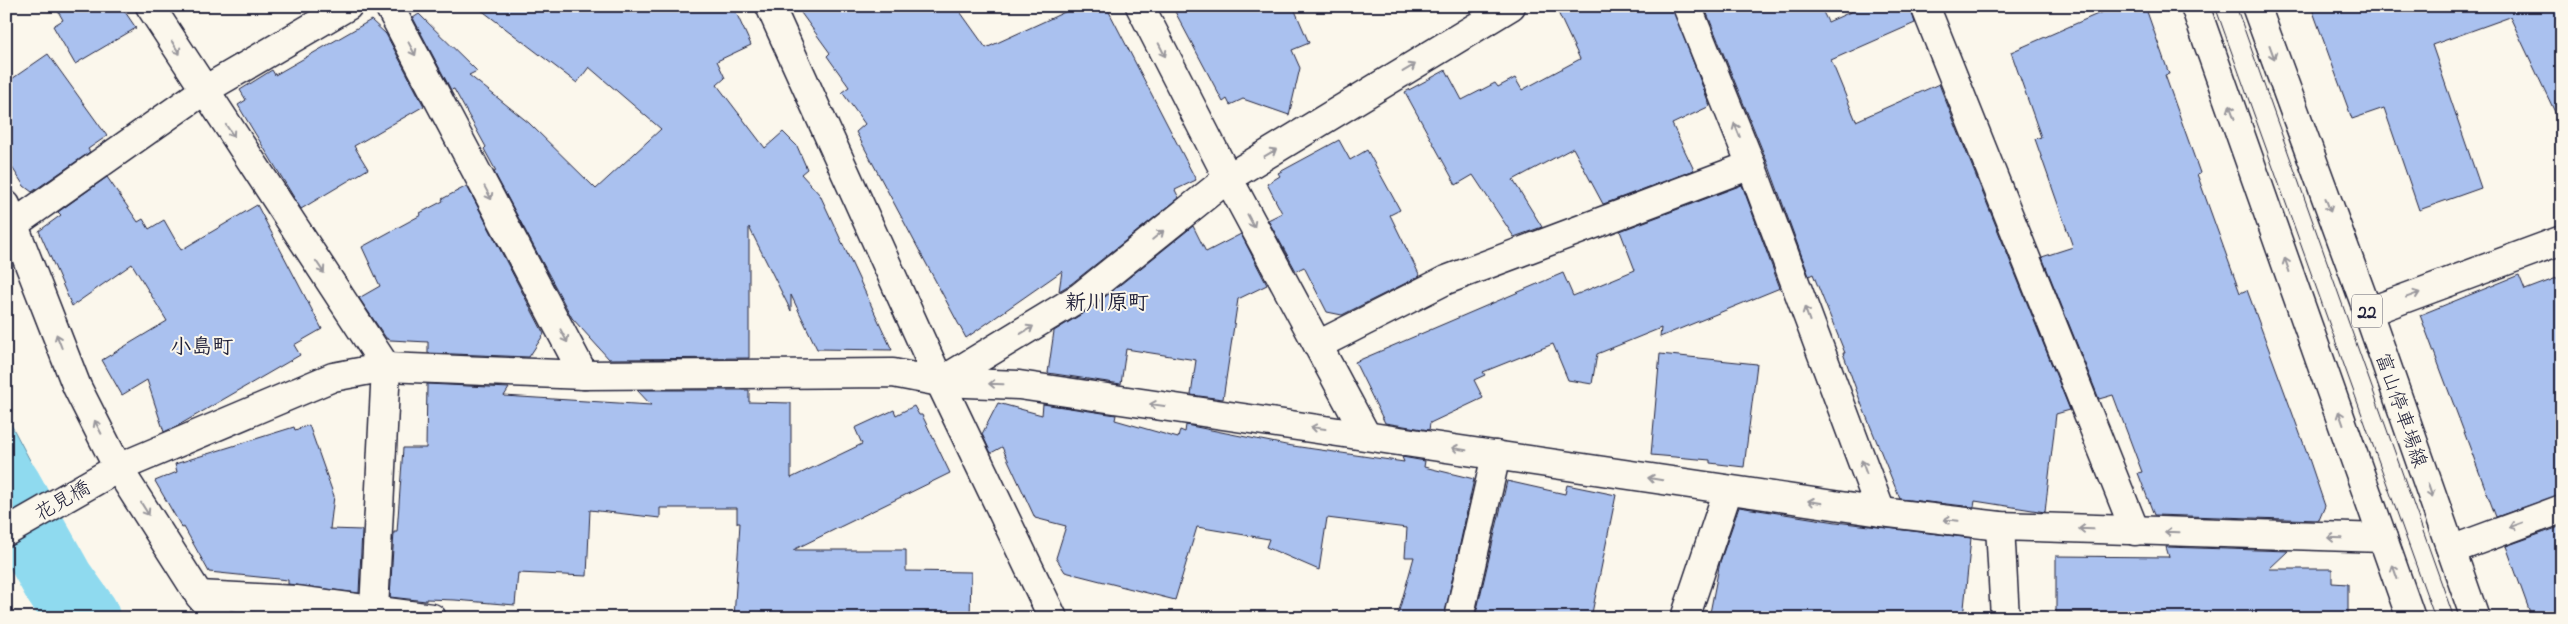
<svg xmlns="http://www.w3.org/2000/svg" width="2568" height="624" font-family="'Indie Flower','Klee One',sans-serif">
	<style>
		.water { fill: #8fdaef; stroke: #6390a7 }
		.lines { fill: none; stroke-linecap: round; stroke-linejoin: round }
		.river { stroke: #8fdaef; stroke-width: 72 }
		.building { fill: #aac1ef; stroke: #22223b }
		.minor-casing { stroke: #22223b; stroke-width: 31 }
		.major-casing { stroke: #22223b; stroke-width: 31 }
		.minor { stroke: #fbf7ec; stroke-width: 28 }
		.major { stroke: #fbf7ec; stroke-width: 28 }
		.tram { stroke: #22223b; stroke-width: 1 }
		.oneway { stroke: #99979c }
		.labels { text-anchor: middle; stroke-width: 4; stroke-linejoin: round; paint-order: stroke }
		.shield { fill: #fbf7ec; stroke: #636270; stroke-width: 1 }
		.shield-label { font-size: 19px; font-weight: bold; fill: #22223b }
		.street-label { font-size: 20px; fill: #22223b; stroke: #fbf7ec }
		.neighbourhood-label { font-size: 21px; font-weight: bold; fill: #22223b; stroke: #fbf7ec }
	</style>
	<rect width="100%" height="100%" fill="#fbf7ec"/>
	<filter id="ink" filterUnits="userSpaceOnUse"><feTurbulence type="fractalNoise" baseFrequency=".02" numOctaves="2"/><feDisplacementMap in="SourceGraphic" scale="10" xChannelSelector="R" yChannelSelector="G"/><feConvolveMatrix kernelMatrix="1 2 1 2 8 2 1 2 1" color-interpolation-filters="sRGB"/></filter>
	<g filter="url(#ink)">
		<g class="water">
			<path d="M6,415L43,485L6,505Z"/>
			<path d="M63,527L116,618H41L11,558Z"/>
		</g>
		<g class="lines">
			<path class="river" d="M6,488L59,583L84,618"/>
		</g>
		<g class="building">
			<path d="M55,6H121L136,28L75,64L53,26L63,20Z"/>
			<path d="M476,6H733L751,45L717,61L725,78L717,85L765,148L783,132L797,146L807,169L801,174L820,195L892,350L817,349L791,295V311L749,227V358L609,359L572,318L494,172L496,171L484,149L486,147L454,89L451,90L413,18L419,14L477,71L469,75L529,123L596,189L661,129L589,67L577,83Z"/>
			<path d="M796,6H956L986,48L1078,6H1106L1196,180L1175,190L1179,198L1071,284L1059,291L1062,271L966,338L856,132L865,124L842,92L849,87L827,56L830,53Z"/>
			<path d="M1172,6H1293L1309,43L1292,50L1300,68L1289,115L1243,99L1230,105L1227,99L1223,102Z"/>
			<path d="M1555,6H1672L1710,106L1672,124L1694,170L1609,202L1603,204L1573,148L1513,180L1542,227L1514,237L1473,175L1456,185L1405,92L1446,70L1462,100L1495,83L1498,87L1515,78L1522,90L1580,59Z"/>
			<path d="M1704,6H1820L1828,22L1864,6H1910L1915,23L1831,60L1856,121L1939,84L2070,410L2056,414L2045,512L1975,501L1974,507L1900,499L1861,403L1843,353H1845L1813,274L1809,276L1770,169Z"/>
			<path d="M2116,6H2145L2169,74L2165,75L2200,173L2197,174L2240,293L2247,290L2306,450L2325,506L2319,520L2154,515L2138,473L2142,472L2113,395L2099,399L2042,257L2073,247L2035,139L2041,137L2011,52Z"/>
			<path d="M2311,6H2562V127L2510,17L2432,45L2481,188L2419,210L2384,108L2352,119Z"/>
			<path d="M371,20L386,34L424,106L354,146L368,169L301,209L242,112L238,105L246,100L240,90L272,70L275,75Z"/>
			<path d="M48,54L107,136L88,149L90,152L32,192L24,186L6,158V83Z"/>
			<path d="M1339,140L1350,160L1367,150L1400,210L1390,215L1420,276L1342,315L1327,312L1304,267L1296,271L1268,220L1282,213L1267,184L1280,176L1278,173Z"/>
			<path d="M107,177L138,222L143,219L149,229L164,220L181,250L257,205L322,329L294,345L300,355L179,425L164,432L147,380L122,395L102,360L167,321L132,264L72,306L39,231L61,215L58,212Z"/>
			<path d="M1742,185L1780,288L1660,337L1661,328L1597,354L1592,384L1568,380L1553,344L1483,372L1485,375L1474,380L1483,398L1430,423L1429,430L1385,423L1355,362L1563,273L1573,296L1635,270L1620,231Z"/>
			<path d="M467,186L544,334L529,357L428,353V342L390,340L386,338L359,298L380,286L362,247L421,215L420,213L443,201L442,199Z"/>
			<path d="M1193,226L1206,252L1241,234L1267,285L1238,299L1223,399L1191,395L1196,360L1126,349L1121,384L1048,373L1054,331L1090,309Z"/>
			<path d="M2519,275L2525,290L2562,276V494L2496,517L2420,315Z"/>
			<path d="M1660,354L1757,364L1744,467L1710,463V460L1651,455Z"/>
			<path d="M427,384L509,388L504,396L651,405L637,390H749V402L791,403V478L862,444L855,428L894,410L896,415L914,406L919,415H922L950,473L793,550H906V571L971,572L970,618H734L740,523H737V508H660V518L590,510L587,576L518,573L515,605L455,600L426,599V601L390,597L394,532H397L403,448H426Z"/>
			<path d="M998,403L1042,415L1043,404L1116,415L1115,420L1178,438L1180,430L1185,432L1186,425L1286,445L1404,462L1402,457L1425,461L1424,467L1474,479L1444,618H1397L1414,557H1405L1407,528L1327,518L1319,570L1266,547L1269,539L1197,527L1175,600L1065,572L1056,558L1066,526L1035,518L1002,447L991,453L982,434Z"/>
			<path d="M309,425L334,496L330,529L362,530L359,593L288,584V580L209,572L184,527L182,528L155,481L177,472L175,464L294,427L295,430Z"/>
			<path d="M1507,481L1565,494L1567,485L1616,495L1591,618H1475Z"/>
			<path d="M1739,507L1836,522L1971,538L1963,618H1709L1720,562Z"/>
			<path d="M2562,526V618H2532L2506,546Z"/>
			<path d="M2166,547L2288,551L2269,569H2332V583L2348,584V618H2133V612H2056V556L2169,557Z"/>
		</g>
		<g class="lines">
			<g class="minor-casing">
				<g id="minor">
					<path d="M150,6L386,367L374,610"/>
					<path d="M389,6L584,375"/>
					<path d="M770,6L940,382L1053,618"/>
					<path d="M1140,6L1228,178L1366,435"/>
					<path d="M1687,6L1751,165L1881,512"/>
					<path d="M1925,6L2135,531"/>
					<path d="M6,205L77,387L118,468L199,595L218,618"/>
					<path d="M14,224L203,91L348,6"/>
					<path d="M2368,312L2562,240"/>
					<path d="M1318,345L1446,280L1751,165"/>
					<path d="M940,382L1080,297L1228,178L1511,6"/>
					<path d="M2000,526L2005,618"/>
					<path d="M6,532L118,468L333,377L386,367L584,375L893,373L940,382L1019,385L1881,512L2000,526L2383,538"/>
					<path d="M2451,550L2562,509"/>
					<path d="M199,595L296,600L432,618"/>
					<path d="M1459,618L1496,455"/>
					<path d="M1685,618L1728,490"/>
				</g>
			</g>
			<g class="major-casing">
				<g id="major">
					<path d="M2195,6L2411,618"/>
					<path d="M2256,6L2368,312L2475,618"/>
				</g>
			</g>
			<use href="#minor" class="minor"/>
			<use href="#major" class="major"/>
			<g class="tram">
				<path d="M2215,6L2435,618"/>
				<path d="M2236,6L2454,618"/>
			</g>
		</g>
		<defs><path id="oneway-shaft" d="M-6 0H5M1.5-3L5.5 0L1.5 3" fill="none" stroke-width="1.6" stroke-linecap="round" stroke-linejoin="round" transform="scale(1.25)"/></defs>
		<g class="oneway">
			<use href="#oneway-shaft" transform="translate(176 48) rotate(58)"/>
			<use href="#oneway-shaft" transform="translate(412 49) rotate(62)"/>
			<use href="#oneway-shaft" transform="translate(1162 50) rotate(63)"/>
			<use href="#oneway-shaft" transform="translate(2272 52) rotate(70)"/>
			<use href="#oneway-shaft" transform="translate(1409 68) rotate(-31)"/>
			<use href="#oneway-shaft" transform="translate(2232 112) rotate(-110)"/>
			<use href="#oneway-shaft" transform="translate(1737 130) rotate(-112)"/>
			<use href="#oneway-shaft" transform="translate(230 131) rotate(56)"/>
			<use href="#oneway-shaft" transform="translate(1270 153) rotate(-31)"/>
			<use href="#oneway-shaft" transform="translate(488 193) rotate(62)"/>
			<use href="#oneway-shaft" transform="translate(2328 205) rotate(70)"/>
			<use href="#oneway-shaft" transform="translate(1251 221) rotate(62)"/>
			<use href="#oneway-shaft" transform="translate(1158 235) rotate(-39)"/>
			<use href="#oneway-shaft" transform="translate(2287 265) rotate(-109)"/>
			<use href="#oneway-shaft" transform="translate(320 267) rotate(56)"/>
			<use href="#oneway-shaft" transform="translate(2413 295) rotate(-20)"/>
			<use href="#oneway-shaft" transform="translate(1807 314) rotate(-110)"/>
			<use href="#oneway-shaft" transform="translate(1027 330) rotate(-31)"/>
			<use href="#oneway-shaft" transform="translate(564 336) rotate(62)"/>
			<use href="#oneway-shaft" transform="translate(59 341) rotate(-111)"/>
			<use href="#oneway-shaft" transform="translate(996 384) rotate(-178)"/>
			<use href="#oneway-shaft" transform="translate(1157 405) rotate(-172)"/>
			<use href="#oneway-shaft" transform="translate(2341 418) rotate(-109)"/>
			<use href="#oneway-shaft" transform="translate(98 427) rotate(-117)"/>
			<use href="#oneway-shaft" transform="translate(1318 428) rotate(-172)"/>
			<use href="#oneway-shaft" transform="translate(1459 449) rotate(-171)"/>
			<use href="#oneway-shaft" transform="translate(1864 467) rotate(-110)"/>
			<use href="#oneway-shaft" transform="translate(1655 479) rotate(-171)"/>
			<use href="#oneway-shaft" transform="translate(2430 490) rotate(71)"/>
			<use href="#oneway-shaft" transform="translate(1815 502) rotate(-171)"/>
			<use href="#oneway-shaft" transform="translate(145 509) rotate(58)"/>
			<use href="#oneway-shaft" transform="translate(1951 520) rotate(-174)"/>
			<use href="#oneway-shaft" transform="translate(2516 525) rotate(160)"/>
			<use href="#oneway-shaft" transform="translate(2086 529) rotate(-178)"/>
			<use href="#oneway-shaft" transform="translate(2172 532) rotate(-178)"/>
			<use href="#oneway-shaft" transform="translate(2335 538) rotate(-178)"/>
			<use href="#oneway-shaft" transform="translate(2395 572) rotate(-109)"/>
		</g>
	</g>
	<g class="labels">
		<rect class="shield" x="2352" y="294.5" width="30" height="33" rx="4"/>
		<g class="shield-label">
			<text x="2367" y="318">22</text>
		</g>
		<g class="street-label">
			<text transform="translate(2402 410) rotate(71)" y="7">富山停車場線</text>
			<text transform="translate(62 500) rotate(-30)" y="7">花見橋</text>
		</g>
		<g class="neighbourhood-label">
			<text x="1107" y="309">新川原町</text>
			<text x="202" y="353">小島町</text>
		</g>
	</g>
	<rect width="2568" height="624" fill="none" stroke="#fbf7ec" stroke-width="25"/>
	<rect x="12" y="12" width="2543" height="599" fill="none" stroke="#22223b" stroke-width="2" filter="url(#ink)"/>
</svg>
